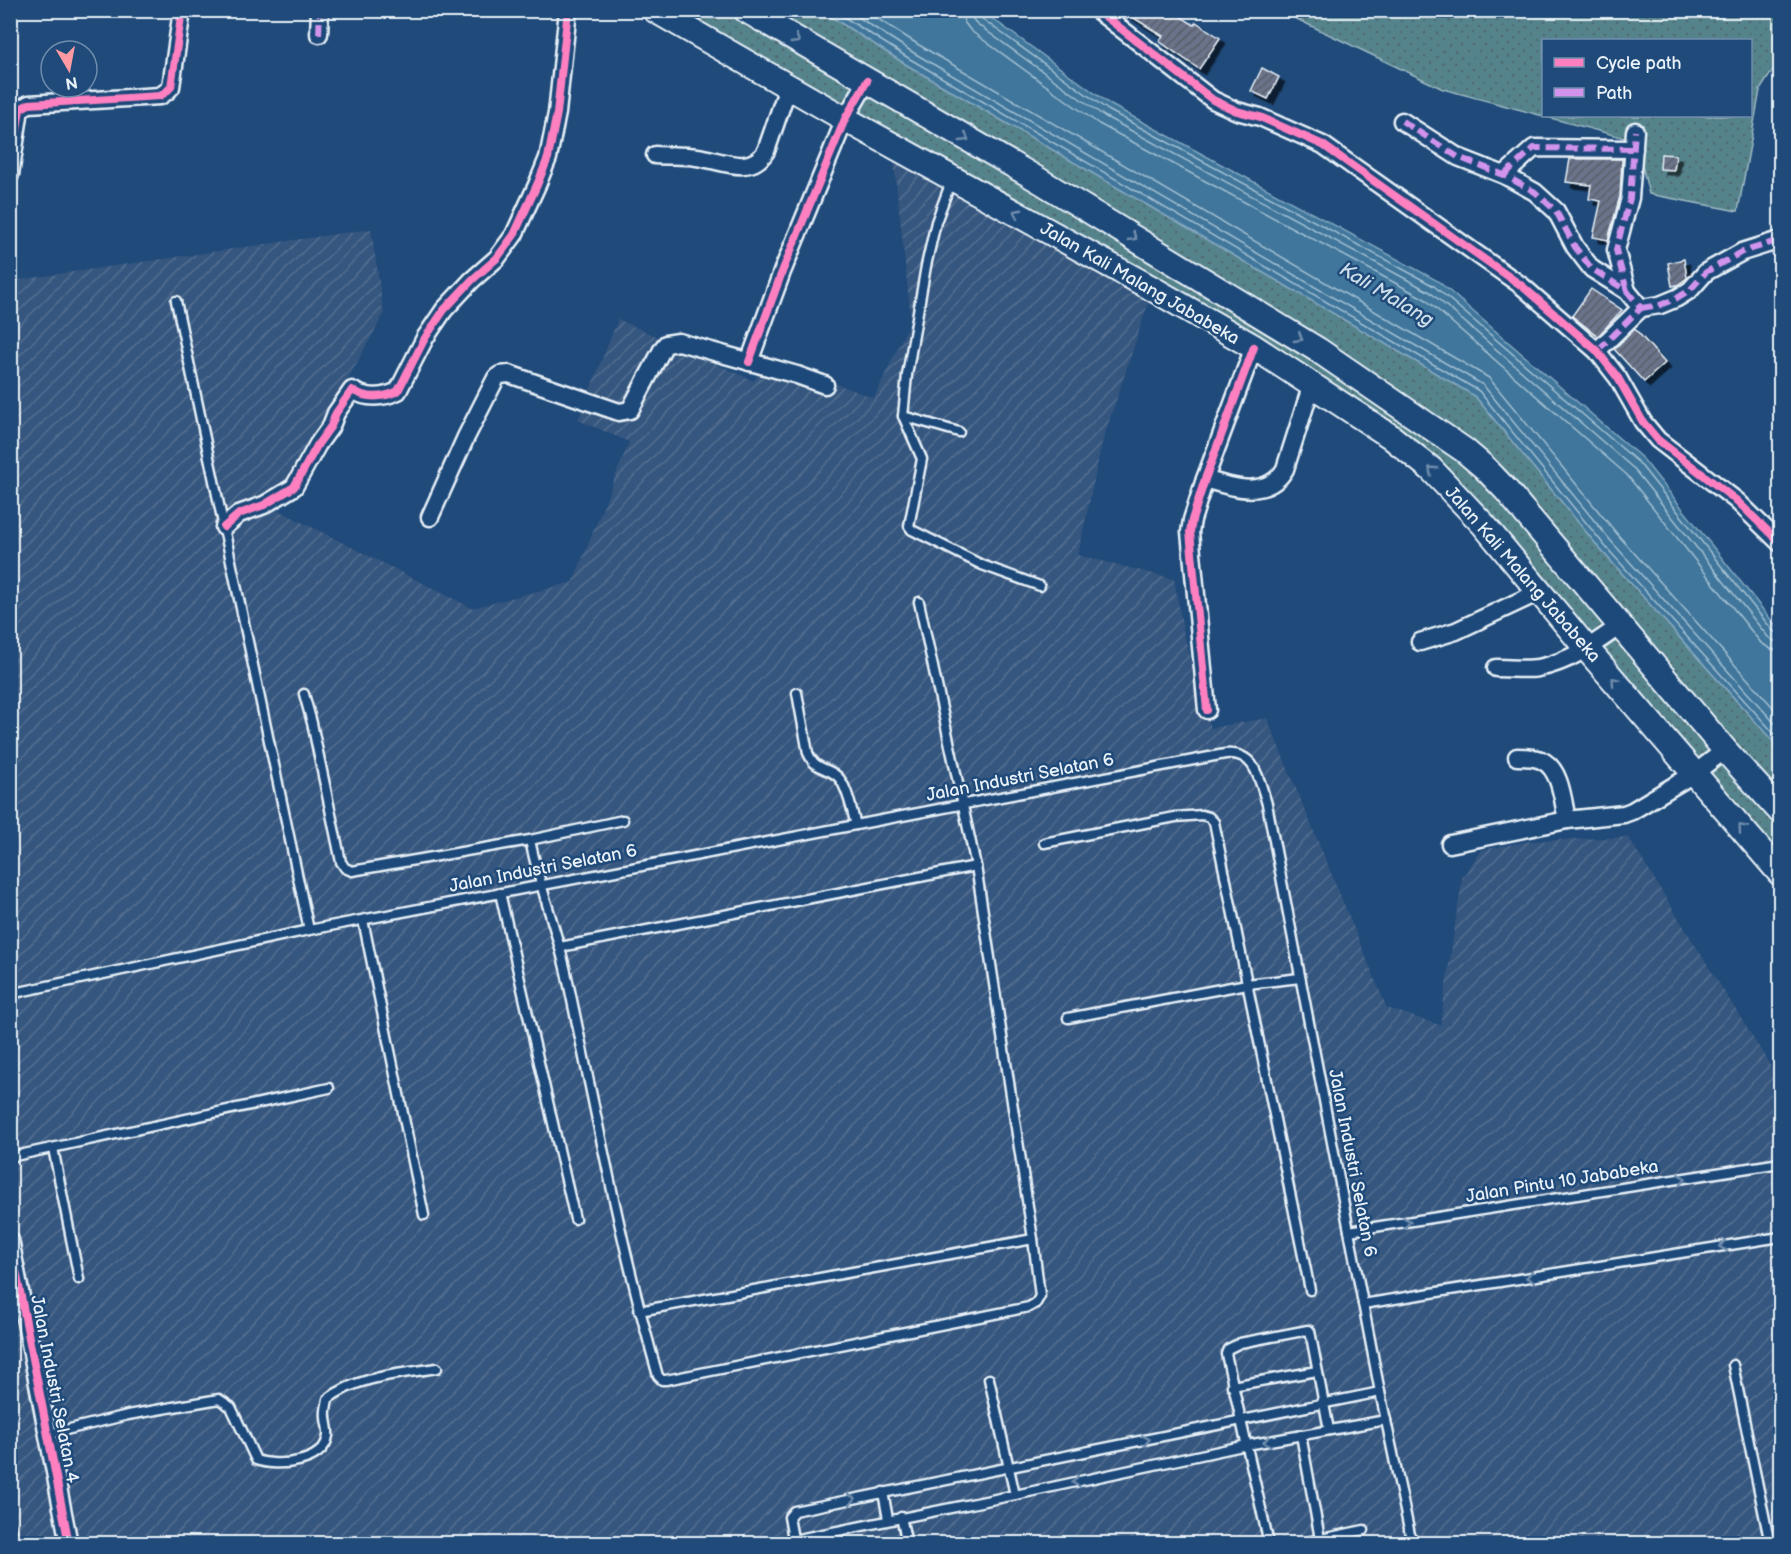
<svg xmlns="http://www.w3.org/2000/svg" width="1791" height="1554" font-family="'Balsamiq Sans',sans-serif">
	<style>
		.industrial { fill: url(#industrial-furrows) }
		.grass { fill: url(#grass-dots); stroke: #9ebac2; stroke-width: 1.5; fill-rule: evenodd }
		.water { fill: #3f769b; stroke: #83a7c0; stroke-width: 1.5 }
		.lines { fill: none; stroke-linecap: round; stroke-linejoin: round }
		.shore { stroke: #a4c0d3; stroke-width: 1.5 }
		.building { fill: url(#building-hatch); stroke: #e8f1f8; stroke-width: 1.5; filter: url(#shadow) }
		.lane-casing { stroke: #e8f1f8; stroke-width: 13 }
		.street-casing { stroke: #e8f1f8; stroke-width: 21 }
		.secondary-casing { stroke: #e8f1f8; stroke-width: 28 }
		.lane { stroke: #1f4a7a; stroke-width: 8 }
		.street { stroke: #1f4a7a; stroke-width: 16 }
		.secondary { stroke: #1f4a7a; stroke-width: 24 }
		.quiet { stroke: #d193ec; stroke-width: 6; stroke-dasharray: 12 6; stroke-linecap: butt }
		.cycleway-casing { stroke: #1f4a7a; stroke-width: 11 }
		.cycleway { stroke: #ff80c0; stroke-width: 8 }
		.oneway { stroke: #6f8dac }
		.labels { text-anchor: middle; stroke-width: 5; stroke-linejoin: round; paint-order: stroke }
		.street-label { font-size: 18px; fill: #e8f1f8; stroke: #1f4a7a }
		.water-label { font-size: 20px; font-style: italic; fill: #cfdfea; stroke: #1f4a7a }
	</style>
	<defs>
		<pattern id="industrial-furrows" width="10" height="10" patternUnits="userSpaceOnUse" patternTransform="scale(1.5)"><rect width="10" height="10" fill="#36567e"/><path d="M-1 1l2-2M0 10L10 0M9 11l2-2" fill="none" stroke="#536f91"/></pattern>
		<pattern id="grass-dots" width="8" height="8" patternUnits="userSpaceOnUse" patternTransform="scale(1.5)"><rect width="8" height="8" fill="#55838c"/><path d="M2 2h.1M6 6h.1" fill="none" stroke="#4f6b72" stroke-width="1.8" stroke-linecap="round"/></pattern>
		<pattern id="building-hatch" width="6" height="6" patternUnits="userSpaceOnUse" patternTransform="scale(1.5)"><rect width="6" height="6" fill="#6a7389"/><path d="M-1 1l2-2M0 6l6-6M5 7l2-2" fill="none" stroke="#585e6a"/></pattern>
		<filter id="shadow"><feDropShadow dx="5.5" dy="5.5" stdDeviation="0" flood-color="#0009"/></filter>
	</defs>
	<rect width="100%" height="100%" fill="#1f4a7a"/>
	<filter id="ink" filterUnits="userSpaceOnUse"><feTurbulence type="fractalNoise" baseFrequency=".0167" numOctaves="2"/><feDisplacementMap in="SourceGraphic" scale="12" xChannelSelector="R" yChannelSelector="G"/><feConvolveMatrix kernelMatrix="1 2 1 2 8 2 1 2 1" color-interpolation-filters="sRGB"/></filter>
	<g filter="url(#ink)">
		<path class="industrial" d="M892,145L1153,289L1102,443L1078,555L1174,579L1184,635L1211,728L1267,718L1387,1008L1440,1025L1462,878L1481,850L1530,841L1628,837L1780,1081V1543H11L10,281L371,229L384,314L276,509L472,608L573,582L629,442L578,420L618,319L754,381L768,358L874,398L911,319Z"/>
		<g class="grass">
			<path d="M655,11H822L907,65L1475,396L1601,550L1780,749V873L1390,436Z"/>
			<path d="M1280,11H1780V59L1760,90L1738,211L1649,194L1636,141L1443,89ZM1544,40H1750V116H1544Z"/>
		</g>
		<path class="water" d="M822,11H982L1111,105L1438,281L1643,459L1780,631V749L1601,550L1475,396L907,65Z"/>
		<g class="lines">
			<g class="shore">
				<path d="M833,10L910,59L1479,391L1605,546L1780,740"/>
				<path d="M847,10L914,53L1483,385L1611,541L1780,729"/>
				<path d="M864,10L919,45L1489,378L1618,535L1780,715"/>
				<path d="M962,10L964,22L971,31L1099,124L1425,299L1627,475L1761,643L1771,649L1780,651"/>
				<path d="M971,10L972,18L977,24L1104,116L1430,292L1633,468L1768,637L1774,641L1780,642"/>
				<path d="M979,10L981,18L1108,110L1434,286L1639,463L1773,631L1780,634"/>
			</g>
		</g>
		<g class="building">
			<path d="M1121,10H1167L1176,16L1177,14L1194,25L1196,22L1220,38L1199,69L1159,41L1163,36Z"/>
			<path d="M1262,68L1279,77L1268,99L1251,91Z"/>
			<path d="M1661,154L1676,155L1674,170L1660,169Z"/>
			<path d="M1570,159H1622L1620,196L1608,240L1593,237L1601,201L1589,199L1591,185L1566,182Z"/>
			<path d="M1684,259L1687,278L1677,285L1672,286L1668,263Z"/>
			<path d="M1591,289L1622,310L1598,336L1572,316Z"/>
			<path d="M1635,329L1665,363L1644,382L1614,349Z"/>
		</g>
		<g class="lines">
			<g class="lane-casing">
				<g id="lane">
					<path d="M952,179L936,222L926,266L907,375L903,416L922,459L909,526L912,530L982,565L1040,586"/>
					<path d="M176,301L309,930"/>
					<path d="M903,416L959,432"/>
					<path d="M797,693L808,753C816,771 825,766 837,776C847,784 852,812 856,825"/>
					<path d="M304,694L312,723L341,862L345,868L352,871L530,840L623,820"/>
					<path d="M530,840C539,885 556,928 566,972C595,1107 620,1244 658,1376L662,1380H666L1029,1307L1036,1303L1040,1296L1033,1239L976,866L919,602"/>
					<path d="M1044,843L1175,817L1202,815L1209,817L1214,822L1310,1290"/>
					<path d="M500,893L575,1219"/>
					<path d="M363,920L424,1215"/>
					<path d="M560,947L976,866"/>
					<path d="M10,994L309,930L1225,754C1256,751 1259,780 1267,804L1380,1392L1412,1544"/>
					<path d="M1068,1018L1247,984L1300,978"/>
					<path d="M53,1148L79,1279"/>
					<path d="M10,1157L329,1088"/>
					<path d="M1349,1231L1780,1163"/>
					<path d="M1363,1304L1780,1237"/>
					<path d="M639,1311L1033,1239"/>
					<path d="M1733,1365L1770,1544"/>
					<path d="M989,1379L1015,1495"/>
					<path d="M1232,1386L1317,1371"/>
					<path d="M49,1434L128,1415L219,1399L231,1407L256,1460C276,1467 324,1464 328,1436C329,1430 326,1423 326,1417C325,1411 327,1405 328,1399C357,1376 401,1374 437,1368"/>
					<path d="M1301,1435L1320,1539"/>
					<path d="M883,1492L888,1519"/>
					<path d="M901,1517L907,1544"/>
					<path d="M10,1524L14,1544"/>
					<path d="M793,1540L1015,1495L1247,1445L1386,1420"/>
					<path d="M794,1544L789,1517L794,1511L1380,1392"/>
					<path d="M1269,1544L1226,1354L1228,1349L1240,1343L1308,1330L1310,1331L1329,1430"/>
					<path d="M1297,1544L1364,1530"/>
				</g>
			</g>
			<g class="street-casing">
				<g id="street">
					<path d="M1097,10L1213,100L1237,111L1260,117L1323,145L1522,286L1597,351L1618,378L1643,422L1658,440L1737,501L1780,543"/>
					<path d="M319,34L320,10"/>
					<path d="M1402,121L1458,157L1504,175L1535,192L1556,211L1575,247L1592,269L1627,291L1641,308L1597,351"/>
					<path d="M655,155C669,156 683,155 697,157C721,160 750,177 766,151L788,87"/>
					<path d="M10,175L20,109L29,104L160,96L166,92L171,87L182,10"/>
					<path d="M1504,175L1534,148L1634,149"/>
					<path d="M1627,291L1616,250L1630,198L1635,131"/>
					<path d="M1641,308L1660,305L1677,298L1690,290L1706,272L1742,252L1780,240"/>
					<path d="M749,362L782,272L845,119L867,81"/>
					<path d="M1205,479C1232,488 1268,499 1285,469L1312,384"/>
					<path d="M430,517L466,437L496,378L500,375L509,374L619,412L630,410L663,348L666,344L679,342L797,375L825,385"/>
					<path d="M224,527L239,514L264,505L294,487L318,444L331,426L336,413L352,390C366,399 383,398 398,391L425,338L444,310L472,280L497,258L514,235L537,185L548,158L557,113L568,10"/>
					<path d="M1420,642L1456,631L1539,592"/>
					<path d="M1496,668C1510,668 1525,670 1538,668C1570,662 1596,643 1621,625"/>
					<path d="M1207,710L1190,532L1192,520L1205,479L1254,347"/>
					<path d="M1517,757C1525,757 1534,757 1541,760C1561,768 1563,802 1567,820"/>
					<path d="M1450,844L1567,820L1624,814L1632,811L1695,773L1725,750"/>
					<path d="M10,1240L69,1544"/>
				</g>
			</g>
			<g class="secondary-casing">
				<g id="secondary">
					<path d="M655,10L845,119L1153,289L1254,347L1390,436L1431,469L1484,525L1587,649L1780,873"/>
					<path d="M746,10L1037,179L1318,350L1464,450L1484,467L1506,490L1725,750L1780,811"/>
				</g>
			</g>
			<use href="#lane" class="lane"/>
			<use href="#street" class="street"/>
			<use href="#secondary" class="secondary"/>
			<g class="quiet">
				<path d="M319,34L320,10"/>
				<path d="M1402,121L1458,157L1504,175L1535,192L1556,211L1575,247L1592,269L1627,291L1641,308L1597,351"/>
				<path d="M1504,175L1534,148L1634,149"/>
				<path d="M1627,291L1616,250L1630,198L1635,131"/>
				<path d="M1641,308L1660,305L1677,298L1690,290L1706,272L1742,252L1780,240"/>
			</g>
			<g class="cycleway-casing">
				<g id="cycleway">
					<path d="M1097,10L1213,100L1237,111L1260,117L1323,145L1522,286L1597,351L1618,378L1643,422L1658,440L1737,501L1780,543"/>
					<path d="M10,175L20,109L29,104L160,96L166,92L171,87L182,10"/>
					<path d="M749,362L782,272L845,119L867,81"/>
					<path d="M224,527L239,514L264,505L294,487L318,444L331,426L336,413L352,390C366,399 383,398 398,391L425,338L444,310L472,280L497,258L514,235L537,185L548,158L557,113L568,10"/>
					<path d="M1207,710L1190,532L1192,520L1205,479L1254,347"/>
					<path d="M10,1240L69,1544"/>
				</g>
			</g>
			<use href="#cycleway" class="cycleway"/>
		</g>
		<defs><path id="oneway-chevron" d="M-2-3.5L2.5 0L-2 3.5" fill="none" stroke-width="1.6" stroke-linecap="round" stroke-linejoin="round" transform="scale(1.5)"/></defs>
		<g class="oneway">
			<use href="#oneway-chevron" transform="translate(796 40) rotate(30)"/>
			<use href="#oneway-chevron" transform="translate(965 138) rotate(30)"/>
			<use href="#oneway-chevron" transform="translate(1017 213) rotate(-152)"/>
			<use href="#oneway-chevron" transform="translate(1133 237) rotate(31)"/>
			<use href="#oneway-chevron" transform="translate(1299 338) rotate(31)"/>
			<use href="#oneway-chevron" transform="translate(1432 470) rotate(-137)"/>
			<use href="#oneway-chevron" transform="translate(1615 681) rotate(-131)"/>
			<use href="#oneway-chevron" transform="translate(1742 828) rotate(-131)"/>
			<use href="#oneway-chevron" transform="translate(1682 1179) rotate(-9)"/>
			<use href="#oneway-chevron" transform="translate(1407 1222) rotate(-9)"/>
			<use href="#oneway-chevron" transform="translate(1723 1246) rotate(171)"/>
			<use href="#oneway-chevron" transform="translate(1530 1277) rotate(171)"/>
			<use href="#oneway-chevron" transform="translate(1146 1440) rotate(-12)"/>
			<use href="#oneway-chevron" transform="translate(1267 1442) rotate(169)"/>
			<use href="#oneway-chevron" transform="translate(1076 1482) rotate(168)"/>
			<use href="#oneway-chevron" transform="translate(852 1499) rotate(-12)"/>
		</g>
	</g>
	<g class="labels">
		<g class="street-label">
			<text transform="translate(1140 283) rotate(30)" y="6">Jalan Kali Malang Jababeka</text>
			<text transform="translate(1523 574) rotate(49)" y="6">Jalan Kali Malang Jababeka</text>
			<text transform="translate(1020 777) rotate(-11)" y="6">Jalan Industri Selatan 6</text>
			<text transform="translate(543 868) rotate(-11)" y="6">Jalan Industri Selatan 6</text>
			<text transform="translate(1353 1163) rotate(79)" y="6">Jalan Industri Selatan 6</text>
			<text transform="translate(1562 1181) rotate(-9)" y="6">Jalan Pintu 10 Jababeka</text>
			<text transform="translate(55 1389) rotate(79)" y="6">Jalan Industri Selatan 4</text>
		</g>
		<g class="water-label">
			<text transform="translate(1387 294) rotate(31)" y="7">Kali Malang</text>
		</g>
	</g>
	<rect width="1791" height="1554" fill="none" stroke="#1f4a7a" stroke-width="36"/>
	<rect x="18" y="18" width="1755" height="1518" fill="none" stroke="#e8f1f8" stroke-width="2" filter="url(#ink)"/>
	<rect x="1542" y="39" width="210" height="78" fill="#1f4a7a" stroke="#6f8dac" stroke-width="1.5"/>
	<rect x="1554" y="58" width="30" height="9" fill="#ff80c0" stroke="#6f8dac" stroke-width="1.5"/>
	<text x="1596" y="69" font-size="18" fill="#e8f1f8">Cycle path</text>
	<rect x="1554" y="88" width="30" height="9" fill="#d193ec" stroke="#6f8dac" stroke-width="1.5"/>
	<text x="1596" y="99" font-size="18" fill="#e8f1f8">Path</text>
	<g transform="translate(69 69) rotate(170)"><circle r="28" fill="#1f4a7a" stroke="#6f8dac" stroke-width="1.5"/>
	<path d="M0-4.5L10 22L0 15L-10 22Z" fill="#ff9aa2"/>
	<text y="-9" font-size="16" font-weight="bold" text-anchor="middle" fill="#e8f1f8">N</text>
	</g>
</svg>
